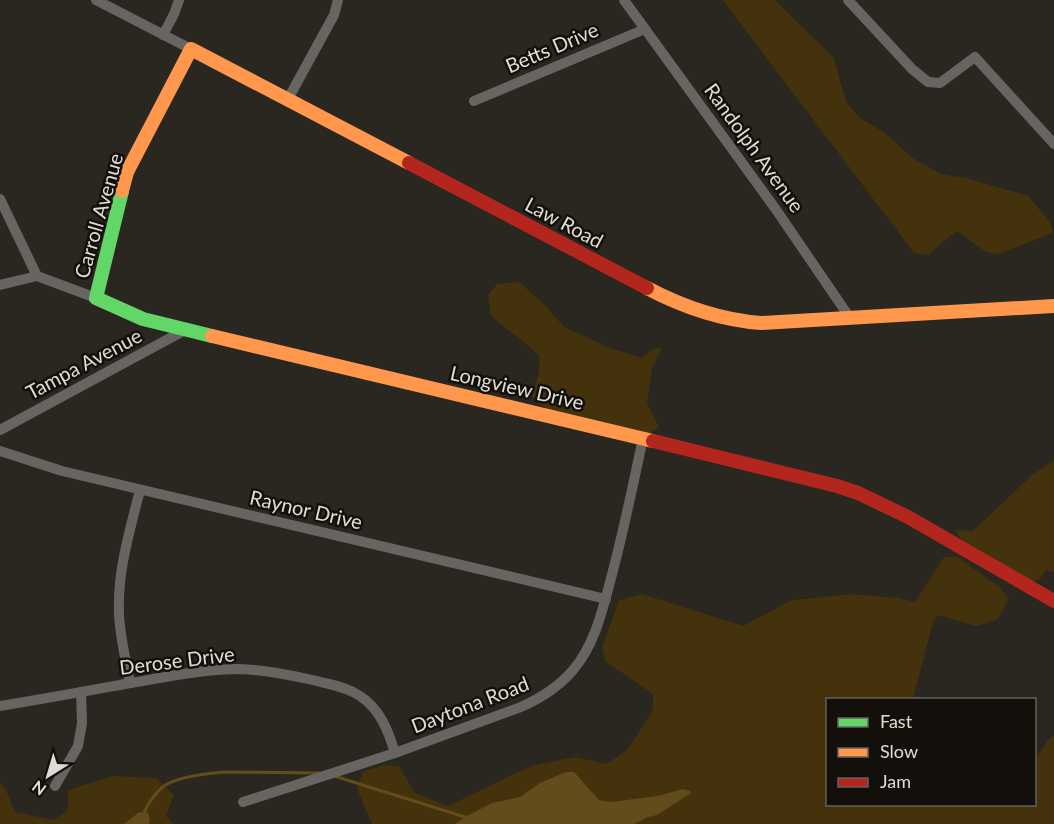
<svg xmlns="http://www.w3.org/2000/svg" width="1054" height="824" font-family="Lato,sans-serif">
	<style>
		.green { fill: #43320b }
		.water { fill: #634c1b }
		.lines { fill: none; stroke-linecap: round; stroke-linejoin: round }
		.stream { stroke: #634c1b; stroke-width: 3 }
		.street { stroke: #676561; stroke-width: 10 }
		.fast { stroke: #63d668; stroke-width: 14 }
		.slow { stroke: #ff974d; stroke-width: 14 }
		.jam { stroke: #b3261e; stroke-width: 14 }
		.labels { text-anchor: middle; stroke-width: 5; stroke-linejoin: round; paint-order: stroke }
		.street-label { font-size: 20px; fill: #e0dcd5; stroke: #13100c }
	</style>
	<rect width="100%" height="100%" fill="#2a2620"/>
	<g class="green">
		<path d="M723,0H775L834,58L846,102L859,117L885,133L914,159L941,174L966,178L1028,196L1050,222L1053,233L998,254L986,252L957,231L942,242L929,255L914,253Z"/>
		<path d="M519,282L544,304L564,327L610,348L642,358L653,349L662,347L652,369L647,403L659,427L649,434L552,411L537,403L532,396L539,372L540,357C525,341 507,330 491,316L488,295L497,284Z"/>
		<path d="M1054,460V572L1046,570L1040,579L1031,583L961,539L955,530L973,531L1032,475Z"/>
		<path d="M944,557H958L999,587L1009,598L998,619L976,626L938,615L933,622L913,699L828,700V804H1034L1035,760L1051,736L1054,737V824H372L357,789L363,772L384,765L399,766L415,793L448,806L531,766L576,757L607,764L628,749L653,710V694L605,661L602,648L619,600L642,594L743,626L792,600L851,594L898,598L915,602Z"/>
		<path d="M113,776L156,778L174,795L166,816L173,824H0V783L5,788L15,812L54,820L68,809V790Z"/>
	</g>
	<g class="water">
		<path d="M566,772H574L599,800L611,802L658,796L683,789L690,791L691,793L657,815L648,817L634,824H455L465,817L492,803L520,797L540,783Z"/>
		<path d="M144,812L148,813L150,819L149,824H124L138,813Z"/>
	</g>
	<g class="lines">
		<g class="stream">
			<path d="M334,776L465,817L473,824"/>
			<path d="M144,813C147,805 156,792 164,786C176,777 210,773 225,772L319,773"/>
		</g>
		<g class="street">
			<path d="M96,0L191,49"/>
			<path d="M624,0L777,211L850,318"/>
			<path d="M848,0L912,69L928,82L940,83L975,57L1054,144"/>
			<path d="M163,35L174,14L179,0"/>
			<path d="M288,99L334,15L338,0"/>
			<path d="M474,101L645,29"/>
			<path d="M0,199L37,276L96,298"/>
			<path d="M0,285L37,276"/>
			<path d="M0,430L185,330"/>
			<path d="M0,451L62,471L606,599"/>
			<path d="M130,683C126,661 120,637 119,614C117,572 130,530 140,490"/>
			<path d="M0,706C44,699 87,691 131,683C165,677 200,670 235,669C262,669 291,675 317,681C331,685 347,687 360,696C380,709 388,730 395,753"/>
			<path d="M55,786L78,746L82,723L81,692"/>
			<path d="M243,802L395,753L521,707C541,698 559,687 573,670C594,646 602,612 610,582C623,534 633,486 643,438"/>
		</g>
		<path class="fast" d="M122,191L96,298L143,319L212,336"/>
		<g class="slow">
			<path d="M122,191L127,172L191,49L409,163"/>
			<path d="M647,288C683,307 720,320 761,323L1054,306"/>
			<path d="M212,336L653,441"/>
		</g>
		<g class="jam">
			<path d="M409,163L647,288"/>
			<path d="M653,441L837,486L858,493L908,517L1054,601"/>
		</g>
	</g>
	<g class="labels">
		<g class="street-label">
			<text transform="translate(552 48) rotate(-23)" y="7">Betts Drive</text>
			<text transform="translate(754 148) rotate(54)" y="7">Randolph Avenue</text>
			<text transform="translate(99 216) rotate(-74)" y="7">Carroll Avenue</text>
			<text transform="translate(564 223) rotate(28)" y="7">Law Road</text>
			<text transform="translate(84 364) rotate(-28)" y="7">Tampa Avenue</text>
			<text transform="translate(517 388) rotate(13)" y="7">Longview Drive</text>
			<text transform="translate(306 510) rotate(13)" y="7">Raynor Drive</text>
			<text transform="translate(177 661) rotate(-7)" y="7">Derose Drive</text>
			<text transform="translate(470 705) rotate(-21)" y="7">Daytona Road</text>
		</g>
	</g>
	<rect x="826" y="698" width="210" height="108" fill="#13100c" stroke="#65625c" stroke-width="1.5"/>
	<rect x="838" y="718" width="30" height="9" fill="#63d668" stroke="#65625c" stroke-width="1.5"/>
	<text x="880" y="728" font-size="18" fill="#e0dcd5">Fast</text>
	<rect x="838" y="748" width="30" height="9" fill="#ff974d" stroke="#65625c" stroke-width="1.5"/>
	<text x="880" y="758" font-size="18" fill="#e0dcd5">Slow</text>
	<rect x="838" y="778" width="30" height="9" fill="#b3261e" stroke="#65625c" stroke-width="1.5"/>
	<text x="880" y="788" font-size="18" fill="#e0dcd5">Jam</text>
	<g transform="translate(48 776) rotate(217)" stroke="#13100c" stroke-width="4.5" paint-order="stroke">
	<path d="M0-4.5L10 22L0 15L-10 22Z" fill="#e0dcd5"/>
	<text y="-9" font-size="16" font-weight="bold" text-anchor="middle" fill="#e0dcd5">N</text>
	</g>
</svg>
